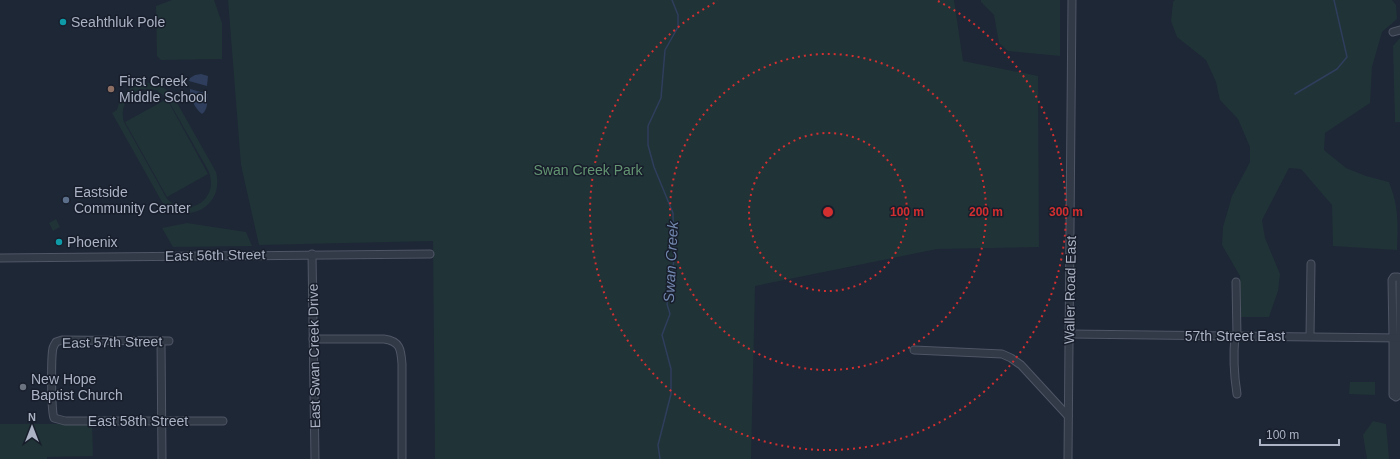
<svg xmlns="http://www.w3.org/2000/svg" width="1400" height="459" font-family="Helvetica,sans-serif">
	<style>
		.green { fill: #203337; fill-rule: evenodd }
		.water { fill: #2f3e5c }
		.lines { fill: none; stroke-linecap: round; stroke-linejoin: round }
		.stream { stroke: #2f3e5c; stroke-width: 1.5 }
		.minor-casing { stroke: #4f5665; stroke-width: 9 }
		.minor { stroke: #323947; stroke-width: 7 }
		.ring { fill: none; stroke: #d42f30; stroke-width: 2; stroke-dasharray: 2 4 }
		.culture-dot { fill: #0f9aa8; stroke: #181e2b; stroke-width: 1.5 }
		.education-dot { fill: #8d6e63; stroke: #181e2b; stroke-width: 1.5 }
		.service-dot { fill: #5c6f8a; stroke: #181e2b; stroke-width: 1.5 }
		.worship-dot { fill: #6b7280; stroke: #181e2b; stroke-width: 1.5 }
		.labels { text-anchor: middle; stroke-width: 3; stroke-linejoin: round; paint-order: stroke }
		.poi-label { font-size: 14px; fill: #abb3c4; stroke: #181e2b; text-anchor: start }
		.park-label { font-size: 14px; fill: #639572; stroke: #181e2b }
		.street-label { font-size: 14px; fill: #abb3c4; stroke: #181e2b }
		.water-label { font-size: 15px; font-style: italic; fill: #7287ae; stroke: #181e2b }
		.centre { fill: #d42f30; stroke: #181e2b; stroke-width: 2 }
		.ring-label { font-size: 12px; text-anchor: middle; font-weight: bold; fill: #d42f30; stroke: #181e2b; stroke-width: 3; stroke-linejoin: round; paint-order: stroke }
	</style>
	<rect width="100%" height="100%" fill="#1e2736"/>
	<g class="green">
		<path d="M172,0H214L222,23V59L161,60L157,56L156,6Z"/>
		<path d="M228,0H954L963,61L1038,76L1039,247L937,249L755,286L751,459H435L433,241L259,245L241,165Z"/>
		<path d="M981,0H1060V56L1008,51L999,43L994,15L981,2Z"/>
		<path d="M1175,0H1392L1396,5L1397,19L1382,32L1372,67L1370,103L1325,133L1324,150L1346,168L1366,176L1389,182C1399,207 1398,224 1397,250L1333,246L1332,205L1301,169L1289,168L1262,220L1265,238L1280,274L1278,291L1269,317H1241L1240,276L1222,245L1223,227L1232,196L1250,162V147L1238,119L1220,100L1216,82L1206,60L1177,37L1171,21L1173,2Z"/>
		<path d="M1400,38V122H1395L1393,46Z"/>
		<path d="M150,83L160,85L172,94L216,172C225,206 187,227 162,202L112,113L117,110C121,93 132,83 150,83ZM142,89L156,90L167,98L208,170C221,198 189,220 167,199L124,122C120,107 127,94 142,89Z"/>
		<path d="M167,99L208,174L167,197L125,122Z"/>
		<path d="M56,219L60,227L53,231L49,223Z"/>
		<path d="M187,223L246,232L252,246L173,247L162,228Z"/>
		<path d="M1350,382H1375V395L1349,394Z"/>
		<path d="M1373,421L1386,424L1389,459H1367L1363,435Z"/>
		<path d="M0,424H92L93,456L47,457V459H0Z"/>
	</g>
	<g class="water">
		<path d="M201,74L208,76L207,86L189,81L190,78L195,75Z"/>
		<path d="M190,89L208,94C207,102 208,110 202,114C196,110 189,97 190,89Z"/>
	</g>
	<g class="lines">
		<g class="stream">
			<path d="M1295,94L1337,69L1347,57L1334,0"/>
			<path d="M660,459L658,445L671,394V369L662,335L670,314L667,304L674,260L673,213L654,167L648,145V126L661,98L665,50L678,27V15L672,0"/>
		</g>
		<g class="minor-casing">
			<g id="minor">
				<path d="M1393,32L1400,30"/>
				<path d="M312,254L315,459"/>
				<path d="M0,258L430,254"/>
				<path d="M1394,277H1398L1400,279V394L1396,397L1393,395V338L1392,280Z"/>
				<path d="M1236,282L1237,336"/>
				<path d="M1070,334L1400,338"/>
				<path d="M1235,336C1233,356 1234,375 1237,394"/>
				<path d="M1310,336L1311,264"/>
				<path d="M313,339H384C400,341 401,349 402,364V459"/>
				<path d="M161,341L162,459"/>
				<path d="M169,341L62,340L56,342C55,344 54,345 53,348C51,356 51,410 54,418L65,421H223"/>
				<path d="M914,350L1002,354L1011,358L1021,365L1068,416"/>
				<path d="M1068,459L1072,0"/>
			</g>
		</g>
		<use href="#minor" class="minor"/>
	</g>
	<g class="ring">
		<circle cx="828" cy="212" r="79"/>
		<circle cx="828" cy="212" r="158"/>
		<path d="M938 1A238 238 0 1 1 718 1"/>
	</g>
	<g class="culture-dot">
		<circle cx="63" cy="22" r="4"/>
		<circle cx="59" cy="242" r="4"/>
	</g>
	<circle class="education-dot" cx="111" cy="89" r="4"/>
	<circle class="service-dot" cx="66" cy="200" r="4"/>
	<circle class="worship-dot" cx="23" cy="387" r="4"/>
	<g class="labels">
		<g class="poi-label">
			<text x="71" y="27">Seahthluk Pole</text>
			<text x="119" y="86">First Creek<tspan x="119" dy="16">Middle School</tspan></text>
			<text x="74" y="197">Eastside<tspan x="74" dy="16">Community Center</tspan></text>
			<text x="67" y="247">Phoenix</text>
			<text x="31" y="384">New Hope<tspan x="31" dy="16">Baptist Church</tspan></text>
		</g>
		<g class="park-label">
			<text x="588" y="175">Swan Creek Park</text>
		</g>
		<g class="street-label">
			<text transform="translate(215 255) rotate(-1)" y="5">East 56th Street</text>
			<text transform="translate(1070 290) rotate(-89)" y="5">Waller Road East</text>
			<text x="1235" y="341">57th Street East</text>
			<text transform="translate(112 342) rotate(-1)" y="5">East 57th Street</text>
			<text transform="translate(314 356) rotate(-91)" y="5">East Swan Creek Drive</text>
			<text x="138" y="426">East 58th Street</text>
		</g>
		<g class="water-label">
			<text transform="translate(671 262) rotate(-87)" y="5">Swan Creek</text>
		</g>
	</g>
	<circle cx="828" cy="212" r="6" class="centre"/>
	<g class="ring-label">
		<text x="907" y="216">100 m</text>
		<text x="986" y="216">200 m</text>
		<text x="1066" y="216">300 m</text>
	</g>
	<g transform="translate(32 427)" stroke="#181e2b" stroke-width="3" paint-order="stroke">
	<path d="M0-3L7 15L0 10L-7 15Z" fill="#abb3c4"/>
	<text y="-6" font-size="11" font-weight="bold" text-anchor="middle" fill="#abb3c4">N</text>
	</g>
	<path d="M1260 439v6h79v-6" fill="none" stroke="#abb3c4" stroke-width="2"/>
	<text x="1266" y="439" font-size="12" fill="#abb3c4" stroke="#181e2b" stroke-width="3" paint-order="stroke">100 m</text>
</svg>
